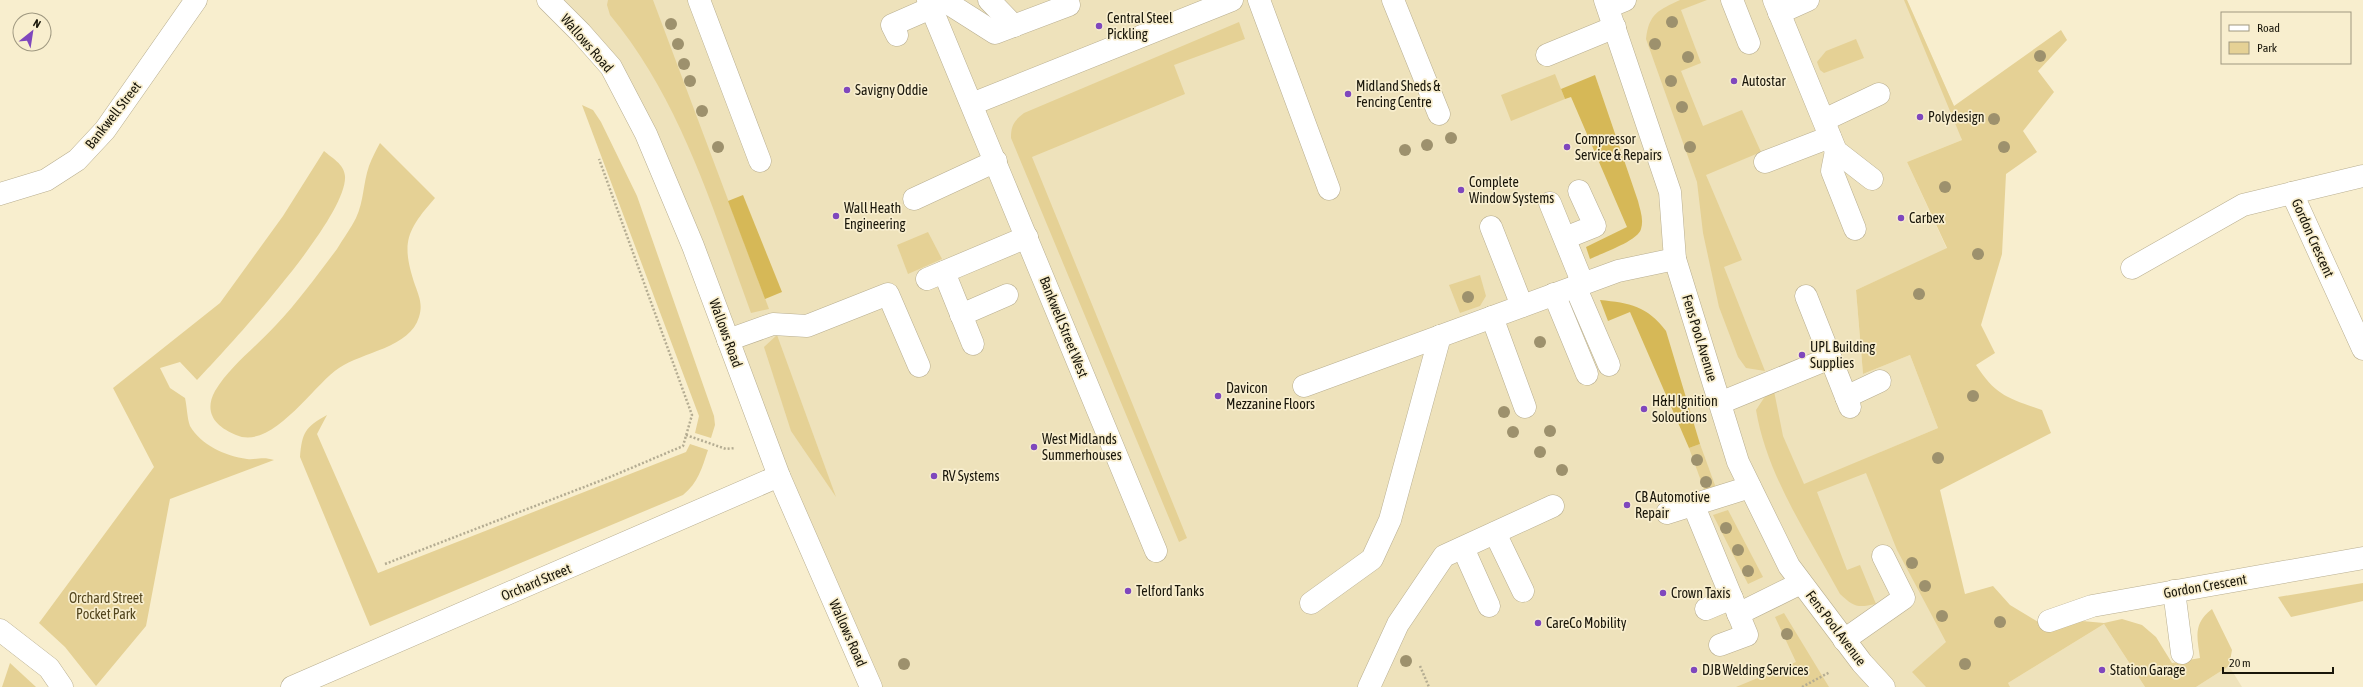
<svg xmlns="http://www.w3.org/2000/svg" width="2363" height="687" font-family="'Asap Condensed',sans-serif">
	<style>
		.built { fill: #eee2bb }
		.green { fill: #e5d195 }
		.forest { fill: #d6b857 }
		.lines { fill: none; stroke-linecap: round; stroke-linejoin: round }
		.minor-casing { stroke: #b8ae90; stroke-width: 23 }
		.path { stroke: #b4ac92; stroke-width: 2.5; stroke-dasharray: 2 2; stroke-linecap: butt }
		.minor { stroke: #fff; stroke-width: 22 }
		.tree { fill: #9d916d }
		.poi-dot { fill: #7f47bd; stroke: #f8eece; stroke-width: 1.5 }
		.labels { text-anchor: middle; stroke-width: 3.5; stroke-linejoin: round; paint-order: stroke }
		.poi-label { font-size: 14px; fill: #19160a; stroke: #f8eece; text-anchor: start }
		.street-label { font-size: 14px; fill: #19160a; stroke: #f8eece }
		.park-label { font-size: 14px; fill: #52451d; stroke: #f8eece }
	</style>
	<rect width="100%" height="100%" fill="#f8eece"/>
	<g class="built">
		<path d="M548,0H1907L1954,106L1962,140L1907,162L1947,249L1856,290L1863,374L1910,355L1938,428L1881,452L2008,683L2104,624L2145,687H871L611,67Z"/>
		<path d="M2229,666L2242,687H2196Z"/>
	</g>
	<g class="green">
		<path d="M608,0H653L769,309L751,313C713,210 681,100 610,15L607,5Z"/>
		<path d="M1680,0H1707L1681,10L1701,63L1681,71L1703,126L1742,110L1761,152L1706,175L1742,260L1724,267L1765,371L1746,368L1738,357L1719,307L1703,233L1697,182L1646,39C1649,13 1659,10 1680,0Z"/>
		<path d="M1904,0H1907L1954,106L2061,30L2067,40L2038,71L2054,92L2023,131L2037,152L2006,174L2002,254L1981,325L1995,353L1976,365C1996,396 2008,398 2042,410L2051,433L1940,490L1965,594L1993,586L2010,605L2050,629L2082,621L2104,623L2122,619L2142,625L2156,637L2172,663L2200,658C2197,636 2193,624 2212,609L2232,650L2229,666L2196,687H2145L2104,624L2008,683L2010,687H1926L1912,672L1946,642L1897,550L1866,473L1817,492L1847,570L1860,565L1876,604C1857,608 1854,607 1840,594C1808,535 1767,476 1756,410L1764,398L1774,391L1783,436L1804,484L1938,428L1910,355L1863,374L1856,290L1947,248L1907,162L1962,140Z"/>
		<path d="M1239,22L1245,39L1174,65L1185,94L1032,157L1187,538L1179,542L1011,138C1011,125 1014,121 1024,113Z"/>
		<path d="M1856,39L1864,58L1824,73L1820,70L1817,62L1826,51Z"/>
		<path d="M1555,74L1565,99L1511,121L1501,95Z"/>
		<path d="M582,105L593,110L601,122L637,196L714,416L715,425L711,438L695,433L699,416Z"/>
		<path d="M380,143L435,198C406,231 401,243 415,285C419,296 423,305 419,317C410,348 362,352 339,368C313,385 272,451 236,435C216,427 203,413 215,391C230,366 256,347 276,325C298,302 318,274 337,249C343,239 351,228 356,218C364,201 363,183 369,166C372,158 376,150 380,143Z"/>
		<path d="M324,151C332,158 344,164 345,176C348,218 228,347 197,380L180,362L160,368L170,388L185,398C187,406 187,418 190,426C201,445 225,456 247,459C258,460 262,456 274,460L170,499L146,626L96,686L65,647L39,623L154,467L113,388L220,303L283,216Z"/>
		<path d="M928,232L942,259L908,274L897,245Z"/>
		<path d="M1480,275L1486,296L1480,306L1460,313L1449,285Z"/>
		<path d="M777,335L836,497L791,431L764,347Z"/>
		<path d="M327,415L317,434L378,573L686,452L690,444L708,450C702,468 698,483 683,495L370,626L300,457C302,433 305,427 327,415Z"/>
		<path d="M1700,444L1716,488L1705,492L1689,448Z"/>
		<path d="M1728,510L1763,577L1748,584L1713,515Z"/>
		<path d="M2363,583V601L2291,617L2278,597Z"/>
		<path d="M1784,613L1829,687H1736L1796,662L1775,617Z"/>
		<path d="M10,663L36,687H2Z"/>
	</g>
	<g class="forest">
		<path d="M1595,75L1638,201C1640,210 1644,219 1641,229C1638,241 1602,253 1590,259L1586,247L1627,227L1571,97L1565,99L1561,89Z"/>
		<path d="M743,195L782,292L765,299L728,201Z"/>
		<path d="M1600,300C1630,303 1647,306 1666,331L1700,444L1689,448L1630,312L1608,321Z"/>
	</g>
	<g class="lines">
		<g class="minor-casing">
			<g id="minor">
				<path d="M548,0L581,33L611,67L646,134L693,246L779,476L871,687"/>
				<path d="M699,0L760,161"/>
				<path d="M928,0L1156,551"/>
				<path d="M943,0L995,33L1069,5"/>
				<path d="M989,0L1014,26"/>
				<path d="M1259,0L1329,189"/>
				<path d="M1393,0L1439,114"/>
				<path d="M1605,0L1670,192L1675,259L1738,462L1789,566L1862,663L1884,687"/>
				<path d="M1732,0L1749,43"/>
				<path d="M1774,0L1836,151L1872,179"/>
				<path d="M1608,7L1625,0"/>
				<path d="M1779,13L1808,0"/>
				<path d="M897,35L892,25L931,8"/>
				<path d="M1547,55L1615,27"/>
				<path d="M972,104L1232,0"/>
				<path d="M1824,120L1879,94"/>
				<path d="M1836,151L1832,171L1855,229"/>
				<path d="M1765,162L1830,137"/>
				<path d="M2363,176L2292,193L2363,349"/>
				<path d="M0,194L46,180L77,160L105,130L196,0"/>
				<path d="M914,199L996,161"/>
				<path d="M1550,203L1583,284"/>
				<path d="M1491,227L1522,306"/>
				<path d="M1565,238L1595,226L1579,191"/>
				<path d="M2132,268L2243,205L2292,193"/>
				<path d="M944,272L973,344"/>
				<path d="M927,279L1027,237"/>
				<path d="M1575,286L1609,365"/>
				<path d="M1554,294L1587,374"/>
				<path d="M1806,296L1850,407"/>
				<path d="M961,315L1007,295"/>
				<path d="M1492,317L1525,407"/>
				<path d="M728,340L773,324L807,326L888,294L919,366"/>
				<path d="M1304,386L1618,271L1675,259"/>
				<path d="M1846,397L1880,381"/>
				<path d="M1720,403L1830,358"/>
				<path d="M1693,504L1747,635L1720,645"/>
				<path d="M1667,513L1750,487"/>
				<path d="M1495,533L1523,591"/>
				<path d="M1463,548L1489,606"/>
				<path d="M2174,591L2182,653"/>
				<path d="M1311,603L1372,559L1390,520L1440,336"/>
				<path d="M1706,609L1732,598"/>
				<path d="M1738,614L1801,583"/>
				<path d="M2049,621L2092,606L2363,558"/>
				<path d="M0,630L49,668L62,687"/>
				<path d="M1844,640L1904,598L1883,556"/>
				<path d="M292,687L779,476"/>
				<path d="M1369,687L1398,624L1444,556L1553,506"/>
			</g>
		</g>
		<g class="path">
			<path d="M686,435L726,449L735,448"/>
			<path d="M385,564L610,477L683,446L692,415L599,159"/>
			<path d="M1420,666L1429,687"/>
			<path d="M1802,687L1830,672"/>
		</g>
		<use href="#minor" class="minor"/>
	</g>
	<g class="tree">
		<circle cx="1672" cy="22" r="6"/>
		<circle cx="671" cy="24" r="6"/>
		<circle cx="678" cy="44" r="6"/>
		<circle cx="1655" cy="44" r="6"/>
		<circle cx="2040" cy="56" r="6"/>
		<circle cx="1688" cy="57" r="6"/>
		<circle cx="684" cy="64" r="6"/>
		<circle cx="690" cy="81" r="6"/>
		<circle cx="1671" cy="81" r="6"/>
		<circle cx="1682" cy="107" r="6"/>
		<circle cx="702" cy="111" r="6"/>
		<circle cx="1994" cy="119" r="6"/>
		<circle cx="1451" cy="138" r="6"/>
		<circle cx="1427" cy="145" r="6"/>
		<circle cx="718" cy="147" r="6"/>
		<circle cx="1690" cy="147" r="6"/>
		<circle cx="2004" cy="147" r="6"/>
		<circle cx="1405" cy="150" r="6"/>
		<circle cx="1945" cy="187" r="6"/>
		<circle cx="1978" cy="254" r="6"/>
		<circle cx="1919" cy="294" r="6"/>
		<circle cx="1468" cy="297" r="6"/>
		<circle cx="1540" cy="342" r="6"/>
		<circle cx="1973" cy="396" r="6"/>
		<circle cx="1504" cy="412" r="6"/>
		<circle cx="1550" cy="431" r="6"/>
		<circle cx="1513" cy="432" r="6"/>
		<circle cx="1540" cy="452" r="6"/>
		<circle cx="1938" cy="458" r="6"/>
		<circle cx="1697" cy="460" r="6"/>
		<circle cx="1562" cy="470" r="6"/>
		<circle cx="1706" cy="482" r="6"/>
		<circle cx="1726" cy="528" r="6"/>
		<circle cx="1738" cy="550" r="6"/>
		<circle cx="1912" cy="563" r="6"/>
		<circle cx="1748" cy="571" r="6"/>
		<circle cx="1925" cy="586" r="6"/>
		<circle cx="1942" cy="616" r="6"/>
		<circle cx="2000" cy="622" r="6"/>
		<circle cx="1787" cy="634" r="6"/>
		<circle cx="1406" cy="661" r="6"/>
		<circle cx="904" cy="664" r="6"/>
		<circle cx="1965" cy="664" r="6"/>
	</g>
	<g class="poi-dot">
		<circle cx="1099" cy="26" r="4"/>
		<circle cx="1734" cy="81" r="4"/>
		<circle cx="847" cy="90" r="4"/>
		<circle cx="1348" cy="94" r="4"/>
		<circle cx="1920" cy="117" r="4"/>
		<circle cx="1567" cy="147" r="4"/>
		<circle cx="1461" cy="190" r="4"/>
		<circle cx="836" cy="216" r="4"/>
		<circle cx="1901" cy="218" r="4"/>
		<circle cx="1802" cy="355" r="4"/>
		<circle cx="1218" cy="396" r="4"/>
		<circle cx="1644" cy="409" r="4"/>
		<circle cx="1034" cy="447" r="4"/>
		<circle cx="934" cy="476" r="4"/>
		<circle cx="1627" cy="505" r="4"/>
		<circle cx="1128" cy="591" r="4"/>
		<circle cx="1663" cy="593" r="4"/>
		<circle cx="1538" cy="623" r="4"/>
		<circle cx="1694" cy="670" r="4"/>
		<circle cx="2102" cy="670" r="4"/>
	</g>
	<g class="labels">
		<g class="poi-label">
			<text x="1107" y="23">Central Steel<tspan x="1107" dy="16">Pickling</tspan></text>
			<text x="1742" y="86">Autostar</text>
			<text x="1356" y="91">Midland Sheds &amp;<tspan x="1356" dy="16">Fencing Centre</tspan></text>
			<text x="855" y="95">Savigny Oddie</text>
			<text x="1928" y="122">Polydesign</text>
			<text x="1575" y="144">Compressor<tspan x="1575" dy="16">Service &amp; Repairs</tspan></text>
			<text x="1469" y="187">Complete<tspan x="1469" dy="16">Window Systems</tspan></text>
			<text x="844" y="213">Wall Heath<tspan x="844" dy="16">Engineering</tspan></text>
			<text x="1909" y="223">Carbex</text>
			<text x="1810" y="352">UPL Building<tspan x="1810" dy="16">Supplies</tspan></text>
			<text x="1226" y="393">Davicon<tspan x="1226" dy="16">Mezzanine Floors</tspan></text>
			<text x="1652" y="406">H&amp;H Ignition<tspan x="1652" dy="16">Soloutions</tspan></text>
			<text x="1042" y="444">West Midlands<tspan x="1042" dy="16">Summerhouses</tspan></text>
			<text x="942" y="481">RV Systems</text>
			<text x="1635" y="502">CB Automotive<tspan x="1635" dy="16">Repair</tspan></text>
			<text x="1136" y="596">Telford Tanks</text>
			<text x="1671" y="598">Crown Taxis</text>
			<text x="1546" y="628">CareCo Mobility</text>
			<text x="1702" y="675">DJB Welding Services</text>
			<text x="2110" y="675">Station Garage</text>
		</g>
		<g class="street-label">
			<text transform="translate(587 43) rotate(49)" y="5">Wallows Road</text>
			<text transform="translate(113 115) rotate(-52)" y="5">Bankwell Street</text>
			<text transform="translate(2313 238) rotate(66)" y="5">Gordon Crescent</text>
			<text transform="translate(1064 327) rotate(68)" y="5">Bankwell Street West</text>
			<text transform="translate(726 333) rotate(70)" y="5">Wallows Road</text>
			<text transform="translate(1700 338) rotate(73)" y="5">Fens Pool Avenue</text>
			<text transform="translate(536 582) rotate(-23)" y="5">Orchard Street</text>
			<text transform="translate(2205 586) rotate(-10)" y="5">Gordon Crescent</text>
			<text transform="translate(1836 628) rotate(53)" y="5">Fens Pool Avenue</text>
			<text transform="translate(848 633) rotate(66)" y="5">Wallows Road</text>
		</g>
		<g class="park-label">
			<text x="106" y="603">Orchard Street<tspan x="106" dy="16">Pocket Park</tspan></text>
		</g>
	</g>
	<rect x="2221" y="12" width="130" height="52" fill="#f8eece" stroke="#9f9880"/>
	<rect x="2229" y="25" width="20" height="6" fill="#ffffff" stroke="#9f9880"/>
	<text x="2257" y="32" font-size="12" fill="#19160a">Road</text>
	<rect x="2229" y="42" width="20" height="12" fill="#e5d195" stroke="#9f9880"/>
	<text x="2257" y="52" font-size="12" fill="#19160a">Park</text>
	<g transform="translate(32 32) rotate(30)"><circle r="19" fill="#f8eece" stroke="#9f9880"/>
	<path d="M0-3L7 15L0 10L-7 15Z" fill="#7f47bd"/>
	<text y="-6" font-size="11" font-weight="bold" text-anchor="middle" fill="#19160a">N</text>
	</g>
	<path d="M2223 667v6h110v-6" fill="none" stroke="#19160a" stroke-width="2"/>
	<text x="2229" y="667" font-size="12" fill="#19160a" stroke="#f8eece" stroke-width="3" paint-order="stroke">20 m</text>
</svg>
